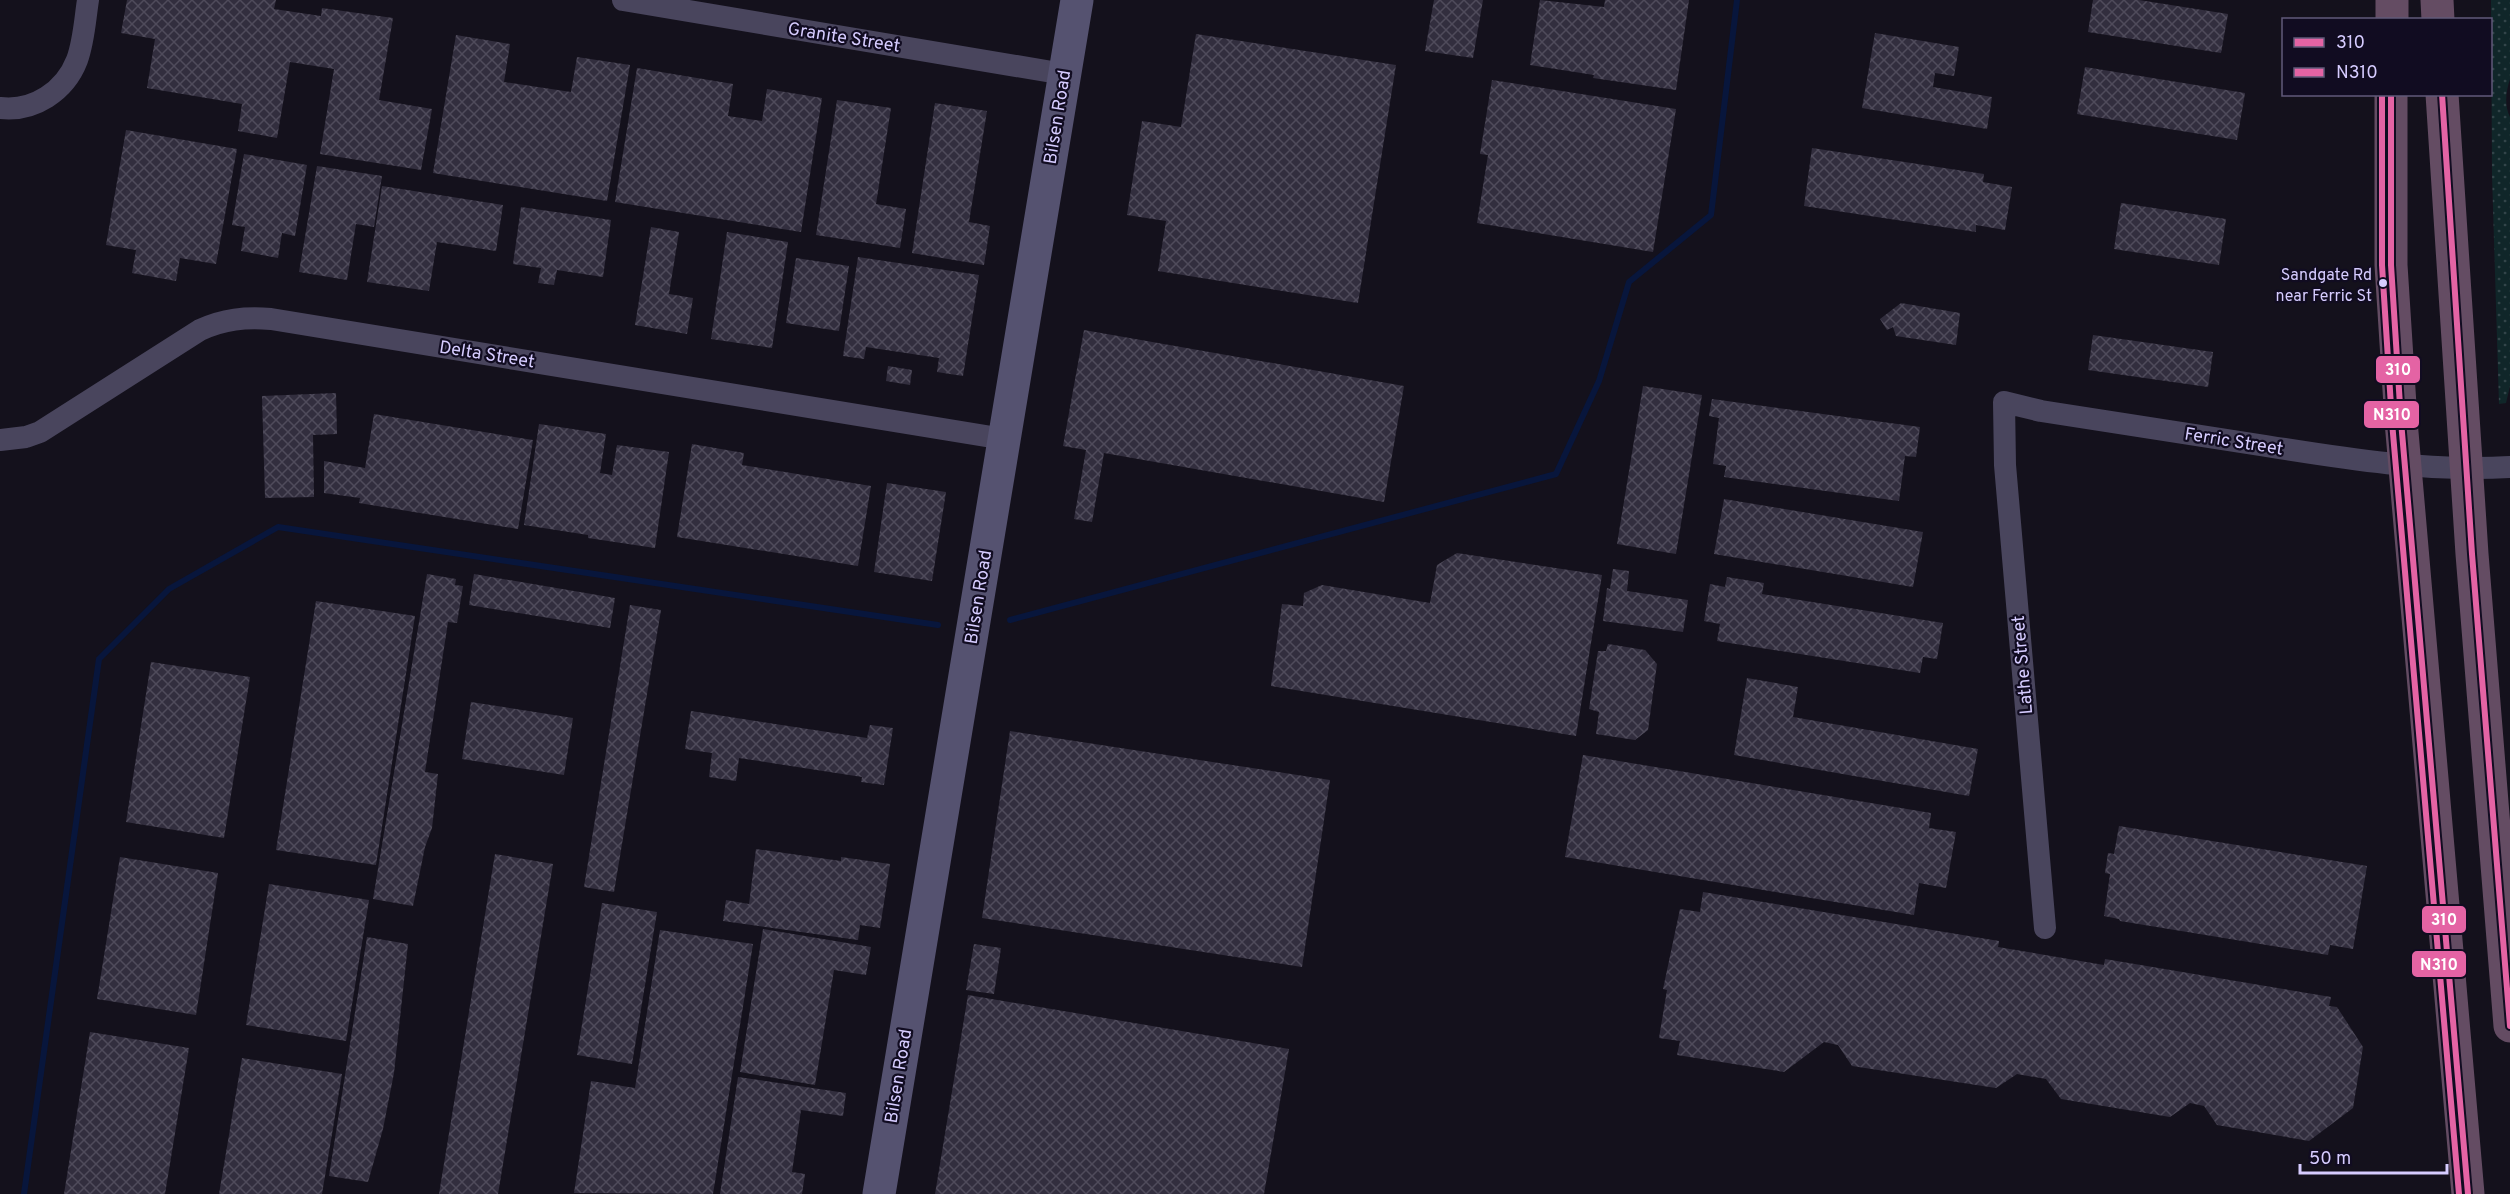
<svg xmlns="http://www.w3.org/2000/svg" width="2510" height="1194" font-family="Overpass,sans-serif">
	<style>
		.park { fill: url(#park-dots) }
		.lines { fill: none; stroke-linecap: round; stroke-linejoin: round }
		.stream { stroke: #08163c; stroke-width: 6 }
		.building { fill: url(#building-cross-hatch) }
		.street { stroke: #49455d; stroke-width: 22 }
		.secondary { stroke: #555270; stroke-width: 33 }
		.highway { stroke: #644c63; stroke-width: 33 }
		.bus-1-casing { stroke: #110c21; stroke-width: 10 }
		.bus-2-casing { stroke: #110c21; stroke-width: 10 }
		.bus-1 { stroke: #e463a4; stroke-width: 6 }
		.bus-2 { stroke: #e463a4; stroke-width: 6 }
		.bus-dot { fill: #d6ccff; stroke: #110c21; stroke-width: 2 }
		.labels { text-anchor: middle; stroke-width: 4.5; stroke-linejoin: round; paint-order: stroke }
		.bus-label { font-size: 16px; fill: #d6ccff; stroke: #110c21; text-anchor: end }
		.street-label { font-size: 18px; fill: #d6ccff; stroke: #110c21 }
		.line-badge { stroke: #110c21; stroke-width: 2 }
		.badge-label { font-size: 16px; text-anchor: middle; font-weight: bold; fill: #fff }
	</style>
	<defs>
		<pattern id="park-dots" width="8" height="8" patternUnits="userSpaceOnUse" patternTransform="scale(1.5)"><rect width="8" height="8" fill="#102629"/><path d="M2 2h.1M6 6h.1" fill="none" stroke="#324449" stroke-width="1.8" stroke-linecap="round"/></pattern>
		<pattern id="building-cross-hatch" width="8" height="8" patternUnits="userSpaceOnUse" patternTransform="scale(1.5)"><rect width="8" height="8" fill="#322e3e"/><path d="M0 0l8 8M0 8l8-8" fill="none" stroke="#4f4b5b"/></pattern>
	</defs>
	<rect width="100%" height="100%" fill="#14111c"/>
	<path class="park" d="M2491,0H2510V79C2506,91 2504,105 2510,117V386L2506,403L2499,404L2492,175Z"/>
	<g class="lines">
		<g class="stream">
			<path d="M1010,620L1556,474L1599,381L1629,282L1711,215L1737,0"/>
			<path d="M24,1194L99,659L169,589L278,527L938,625"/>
		</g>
	</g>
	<g class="building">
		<path d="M127,0H276L274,9L321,16L322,8L393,18L379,100L432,109L421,170L320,154L334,69L290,62L277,138L238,131L242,104L147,88L155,39L121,33Z"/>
		<path d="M1434,0H1483L1473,58L1425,51Z"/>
		<path d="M1540,0L1604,7L1605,0H1689L1676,90L1593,78L1594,75L1530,65Z"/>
		<path d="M2093,0H2139L2228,14L2221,53L2088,32Z"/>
		<path d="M1875,33L1959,47L1954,76L1935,73L1933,87L1992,97L1987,129L1862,108Z"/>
		<path d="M1196,34L1396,65L1358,303L1158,271L1166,221L1127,215L1142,121L1181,127Z"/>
		<path d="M456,35L510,44L504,82L571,92L577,57L630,65L607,201L433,173Z"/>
		<path d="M2085,67L2245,93L2237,140L2077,114Z"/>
		<path d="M637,68L733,84L728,116L762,121L767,89L822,98L801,232L615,202Z"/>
		<path d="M1492,80L1676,109L1653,252L1477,223L1488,155L1480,154Z"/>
		<path d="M837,100L891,108L876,204L906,209L900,248L816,235Z"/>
		<path d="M935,103L987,111L969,222L990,226L984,265L912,253Z"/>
		<path d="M126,130L237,149L216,264L180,258L176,281L132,273L136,250L106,245Z"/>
		<path d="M1812,148L1984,174L1983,182L2012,187L2005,230L1976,225V232L1804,206Z"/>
		<path d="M244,154L307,165L295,236L282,233L278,258L241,251L245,227L232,225Z"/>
		<path d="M317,166L382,176L374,227L356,224L347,280L299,272Z"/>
		<path d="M382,186L503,205L496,251L437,242L429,291L367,282Z"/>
		<path d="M2121,203L2226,219L2219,265L2114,249Z"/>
		<path d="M521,207L611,220L603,277L557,270L554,285L538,283L541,268L513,264Z"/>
		<path d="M651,227L679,232L669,294L693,298L687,334L635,325Z"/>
		<path d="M727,232L788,242L772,348L711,339Z"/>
		<path d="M858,257L979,275L963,376L937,372L939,358L866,347L864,359L843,356Z"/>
		<path d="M796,258L849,266L839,331L786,323Z"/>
		<path d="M1901,303L1960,313L1956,345L1896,336L1893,327L1887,330L1880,319Z"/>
		<path d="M1084,330L1404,386L1384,502L1104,453L1092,522L1074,519L1086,450L1063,446Z"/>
		<path d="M2093,335L2213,352L2208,387L2088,370Z"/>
		<path d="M888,366L912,370L910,385L886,381Z"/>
		<path d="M1643,386L1702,395L1676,554L1617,544Z"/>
		<path d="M336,393L337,434L313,435L314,497L265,498L262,396Z"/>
		<path d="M1712,399L1920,427L1916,457L1905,456L1899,501L1724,477L1726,466L1713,464L1719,418L1709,416Z"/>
		<path d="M374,414L533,440L518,529L359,503L360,498L324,493V461L365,468Z"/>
		<path d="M539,424L606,434L600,473L612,475L617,445L669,452L655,548L588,538V535L524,525Z"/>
		<path d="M692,444L744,453L742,465L871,486L858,566L677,537Z"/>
		<path d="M887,483L946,492L932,581L874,572Z"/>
		<path d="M1724,499L1923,532L1913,587L1714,554Z"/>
		<path d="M1457,553L1602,575L1576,736L1271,686L1282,604L1303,606L1304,593L1322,585L1430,603L1437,565Z"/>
		<path d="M1613,569L1629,571L1627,591L1688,600L1683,632L1603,621L1607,588L1610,589Z"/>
		<path d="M427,574L456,579L455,585L463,586L457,623L448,622L425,772L438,774L432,828L425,847L413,906L373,899Z"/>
		<path d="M474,574L615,598L610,628L469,605Z"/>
		<path d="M1727,577L1764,583L1762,594L1943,623L1937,659L1923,657L1920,673L1717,641L1720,624L1704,621L1710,584L1725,587Z"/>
		<path d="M316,601L415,616L376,865L276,850Z"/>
		<path d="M630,605L661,610L614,892L584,887Z"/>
		<path d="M1608,644L1645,650L1657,664L1648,730L1635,740L1596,734L1599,712L1589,709L1598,651H1606Z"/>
		<path d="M151,662L250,677L224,838L126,822Z"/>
		<path d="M1747,678L1798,687L1793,717L1978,749L1969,796L1734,755Z"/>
		<path d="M471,702L573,718L564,775L462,759Z"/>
		<path d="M691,711L867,738L870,725L893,728L884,785L861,782L862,777L739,758L736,781L709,777L712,753L685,749Z"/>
		<path d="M1010,731L1330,780L1302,967L982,918Z"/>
		<path d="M1583,755L1931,813L1929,828L1956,832L1946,888L1919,883L1914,915L1565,857Z"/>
		<path d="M2119,826L2367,866L2353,949L2330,945L2328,955L2120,921L2119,919L2104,916L2110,874L2105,873L2108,853L2114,854Z"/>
		<path d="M756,849L841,861V857L890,864L880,928L860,925L858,940L723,921L726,900L749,904Z"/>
		<path d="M495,854L553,864L498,1194H439Z"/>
		<path d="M120,857L218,873L196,1015L97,999Z"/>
		<path d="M269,884L369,900L346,1041L246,1025Z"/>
		<path d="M1703,892L1999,941L1998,947L2104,965L2105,959L2331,997L2329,1006L2337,1007L2363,1047L2353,1108L2309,1141L2217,1125L2204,1106L2190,1103L2170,1117L2061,1099L2046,1079L2017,1074L1996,1088L1852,1066L1838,1045L1824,1042L1784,1072L1677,1055L1680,1041L1659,1038L1667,990L1663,989L1680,909L1700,912Z"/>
		<path d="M602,903L657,912L632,1064L577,1055Z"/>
		<path d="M763,929L871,947L866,975L834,970L815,1085L740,1072Z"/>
		<path d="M660,930L753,944L713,1194L574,1193L591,1081L635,1088Z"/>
		<path d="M367,937L408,944L394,1073L383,1129L368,1182L329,1176Z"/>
		<path d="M974,944L1001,948L994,994L966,990Z"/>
		<path d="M968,995L1289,1049L1264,1194H935Z"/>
		<path d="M90,1032L189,1048L165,1194H64Z"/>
		<path d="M242,1058L342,1074L322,1194H219Z"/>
		<path d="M738,1077L846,1093L843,1116L801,1110L792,1172L805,1174L802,1194H720Z"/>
	</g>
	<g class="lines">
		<g class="street">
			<path d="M623,0L1064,74"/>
			<path d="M0,108C34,112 65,91 77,60C84,41 85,19 88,0"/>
			<path d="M0,440L26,437L40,432L200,330C224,319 245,317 271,319L1004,439"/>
			<path d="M2045,928L2005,465L2004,402L2041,411C2116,423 2191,435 2266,446C2347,459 2428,472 2510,467"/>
		</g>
		<path class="secondary" d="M879,1194L1077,0"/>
		<g class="highway">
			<path d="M2437,0L2438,20"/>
			<path d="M2392,20V0"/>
			<path d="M2391,94V265L2401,421L2468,1194"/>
			<path d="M2442,94L2472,554L2510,1026"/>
		</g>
		<g class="bus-1-casing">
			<g id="bus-1">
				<path d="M2391,94V265L2401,421L2468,1194"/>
				<path d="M2442,94L2472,554L2510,1026"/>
			</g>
		</g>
		<g class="bus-2-casing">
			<path id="bus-2" d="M2382,94V265L2392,422L2459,1194"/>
		</g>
		<use href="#bus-1" class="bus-1"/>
		<use href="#bus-2" class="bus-2"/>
	</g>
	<circle class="bus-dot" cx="2383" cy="283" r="5"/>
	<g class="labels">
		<g class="bus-label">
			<text x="2372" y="280">Sandgate Rd<tspan x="2372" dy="21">near Ferric St</tspan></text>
		</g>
		<g class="street-label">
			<text transform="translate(844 37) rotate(9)" y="6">Granite Street</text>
			<text transform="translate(1057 117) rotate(-81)" y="6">Bilsen Road</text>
			<text transform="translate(487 354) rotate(9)" y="6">Delta Street</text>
			<text transform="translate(2234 441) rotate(9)" y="6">Ferric Street</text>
			<text transform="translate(978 597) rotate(-81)" y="6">Bilsen Road</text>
			<text transform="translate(2022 665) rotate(-95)" y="6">Lathe Street</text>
			<text transform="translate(898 1076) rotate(-81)" y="6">Bilsen Road</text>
		</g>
	</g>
	<g class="line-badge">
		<rect x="2375" y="355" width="46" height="29" rx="6" fill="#e463a4"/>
		<rect x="2363" y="400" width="57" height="29" rx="6" fill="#e463a4"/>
		<rect x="2421" y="905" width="46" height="29" rx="6" fill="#e463a4"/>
		<rect x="2411" y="950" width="56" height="28" rx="6" fill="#e463a4"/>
	</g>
	<g class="badge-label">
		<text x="2398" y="375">310</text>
		<text x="2392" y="420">N310</text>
		<text x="2444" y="925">310</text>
		<text x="2439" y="970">N310</text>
	</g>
	<rect x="2282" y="18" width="210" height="78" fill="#110c21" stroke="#60597a" stroke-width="1.5"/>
	<rect x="2294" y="38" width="30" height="9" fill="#e463a4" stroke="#60597a" stroke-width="1.5"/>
	<text x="2336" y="48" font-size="18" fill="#d6ccff">310</text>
	<rect x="2294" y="68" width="30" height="9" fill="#e463a4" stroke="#60597a" stroke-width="1.5"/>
	<text x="2336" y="78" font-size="18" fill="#d6ccff">N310</text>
	<path d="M2300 1164v9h147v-9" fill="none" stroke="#d6ccff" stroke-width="3"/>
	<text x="2309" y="1164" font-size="18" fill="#d6ccff" stroke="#110c21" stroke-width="4.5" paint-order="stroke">50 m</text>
</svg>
